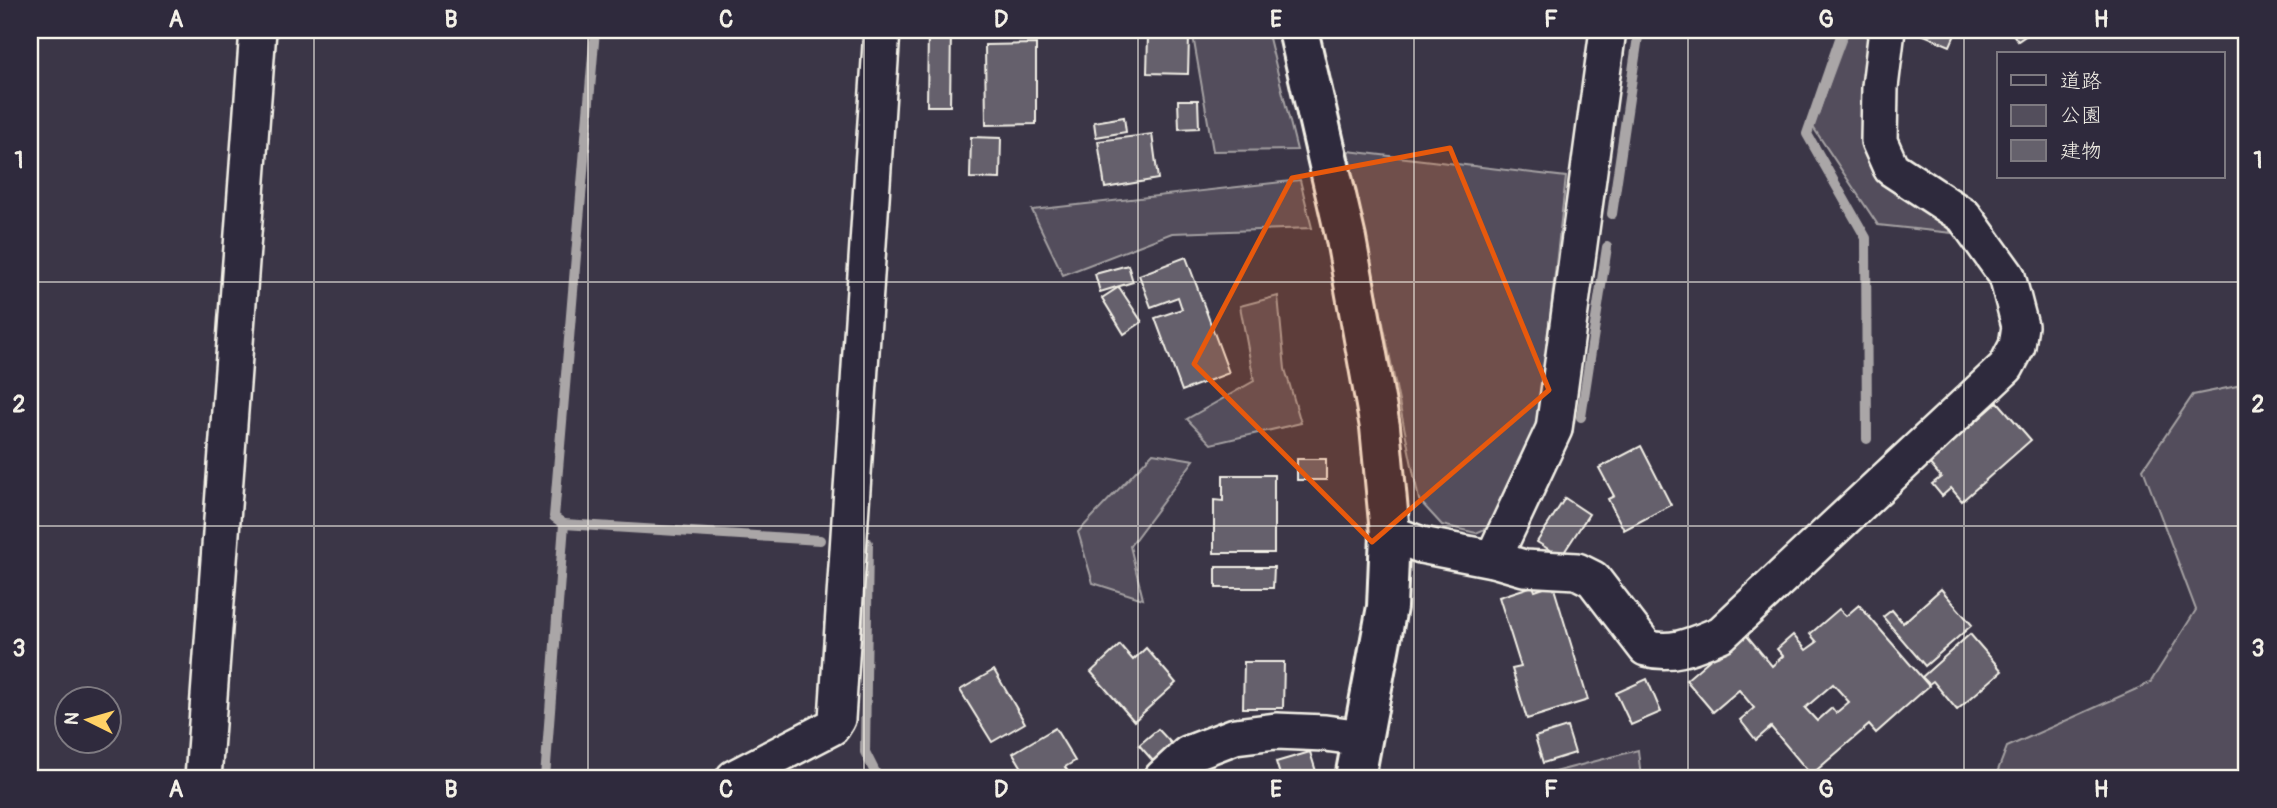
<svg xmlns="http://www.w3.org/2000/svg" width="2277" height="808" font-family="Pangolin,'Klee One',sans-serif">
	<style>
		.green { fill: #534e5c; stroke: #a4a0a2; stroke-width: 2 }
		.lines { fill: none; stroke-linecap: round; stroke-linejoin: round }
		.stream { stroke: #aaa6a7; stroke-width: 10 }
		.building { fill: #65616c; stroke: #f4f1e8; stroke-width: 2; fill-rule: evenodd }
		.street-casing { stroke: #f4f1e8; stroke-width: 40 }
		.secondary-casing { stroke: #f4f1e8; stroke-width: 44 }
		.street { stroke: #2f2a3d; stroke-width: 35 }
		.secondary { stroke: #2f2a3d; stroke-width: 38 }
		.marked { fill: #e8590c; fill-opacity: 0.2; stroke: #e8590c; stroke-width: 5; stroke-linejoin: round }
		.grid { fill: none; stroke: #f4f1e8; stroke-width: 2; stroke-opacity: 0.55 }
		.neatline { fill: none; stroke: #f4f1e8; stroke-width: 2.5 }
		.grid-label { font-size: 23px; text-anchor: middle; font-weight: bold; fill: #f4f1e8 }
	</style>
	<rect width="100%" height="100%" fill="#3b3647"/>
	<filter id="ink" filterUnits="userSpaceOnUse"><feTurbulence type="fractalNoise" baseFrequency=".0143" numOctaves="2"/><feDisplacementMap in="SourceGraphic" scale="14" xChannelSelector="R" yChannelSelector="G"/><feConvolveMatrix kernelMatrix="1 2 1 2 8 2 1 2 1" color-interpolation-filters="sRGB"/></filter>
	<g filter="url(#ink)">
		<g class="green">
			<path d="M1192,30H1267L1297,150L1213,151Z"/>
			<path d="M1849,30H1877L1866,142L1952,233L1878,225L1813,127Z"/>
			<path d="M1348,151L1566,177L1536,439L1499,523L1476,533L1442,525L1419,500Z"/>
			<path d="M1300,180L1312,228L1172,233L1063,275L1032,210Z"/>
			<path d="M1278,296L1285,369L1301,423L1211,444L1187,419L1254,381L1240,306Z"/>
			<path d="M2247,384V778H1995L2007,747L2150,683L2196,610L2143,469L2193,395Z"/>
			<path d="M1153,453L1194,460L1130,546L1143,599L1093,583L1078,532Z"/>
			<path d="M1638,750L1641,778H1540L1539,776Z"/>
		</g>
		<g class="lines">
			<g class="stream">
				<path d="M1843,30L1807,134L1866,238L1867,439"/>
				<path d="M1612,214L1639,30"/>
				<path d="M1581,417L1607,247"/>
				<path d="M564,524L820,540"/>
				<path d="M868,543L865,752L878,778"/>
				<path d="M545,778L564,524L554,517L595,30"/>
			</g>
		</g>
		<g class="building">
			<path d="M928,30H951L950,106H927Z"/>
			<path d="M1912,30H1957L1950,46Z"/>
			<path d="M2010,30H2034L2018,41Z"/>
			<path d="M1148,36L1189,37L1188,74L1147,73Z"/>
			<path d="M1036,44V124L986,125L985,45Z"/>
			<path d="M1178,100H1198L1199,128L1179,129Z"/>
			<path d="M1124,117L1126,132L1096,137L1094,122Z"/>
			<path d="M1152,134L1158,179L1105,188L1098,141Z"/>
			<path d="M971,137L1001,138L1000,179L970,178Z"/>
			<path d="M1186,257L1229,373L1182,391L1155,318L1182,309L1178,297L1151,307L1139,275Z"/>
			<path d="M1128,265L1133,282L1100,292L1095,274Z"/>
			<path d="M1119,287L1142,322L1124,334L1102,298Z"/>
			<path d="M1998,402L2031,440L1962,501L1951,488L1942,496L1932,484L1941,477L1929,463Z"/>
			<path d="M1641,446L1671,505L1624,530L1608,499L1614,496L1599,468Z"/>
			<rect x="1297" y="459" width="29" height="21"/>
			<path d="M1223,475H1274V553H1214V500L1223,501Z"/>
			<path d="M1565,498L1589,514L1561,557L1537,542Z"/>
			<path d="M1216,567H1274L1273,588H1216Z"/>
			<path d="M1553,585L1588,700L1527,719L1512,669L1521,667L1499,597L1533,586L1535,591Z"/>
			<path d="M1941,589L1972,625L1925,666L1883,617L1892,610L1903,623Z"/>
			<path d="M1859,605L1929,686L1876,733L1869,725L1811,775L1771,727L1756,740L1740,720L1754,708L1739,690L1713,712L1686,680L1743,631L1772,666L1783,656L1777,649L1793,635L1806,650L1817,642L1810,634L1839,609L1846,616ZM1833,684L1849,702L1836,713L1832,708L1817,721L1805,708Z"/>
			<path d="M1970,634L2002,671L1957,710L1933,681L1929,684L1922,677Z"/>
			<path d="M1120,645L1133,660L1146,648L1176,683L1134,721L1091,672Z"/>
			<path d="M1244,662H1284L1283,708H1243Z"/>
			<path d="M994,670L1025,723L992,742L960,690Z"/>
			<path d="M1647,679L1661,712L1631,725L1616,693Z"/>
			<path d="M1567,727L1575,753L1543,763L1535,737Z"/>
			<path d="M1055,728L1075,761L1065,767L1072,778H1028L1013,753Z"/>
			<path d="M1158,729L1172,744L1153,761L1139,745Z"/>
			<path d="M1310,752L1318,778H1281L1276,762Z"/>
			<path d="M1197,769L1205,778H1186Z"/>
		</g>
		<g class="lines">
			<g class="street-casing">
				<g id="street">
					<path d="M1390,533L1421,545L1493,559L1524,568L1577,571L1593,579L1646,648C1673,656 1696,644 1721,634L2006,367L2017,346L2020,326L2007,276L1964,216L1891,168L1879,141L1880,87L1887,30"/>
					<path d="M1493,559L1554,429L1608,30"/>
					<path d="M203,778L258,30"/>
					<path d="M734,778L832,727L837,719L882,30"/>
					<path d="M1162,778L1188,754L1235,736L1276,731L1325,733L1363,738"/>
				</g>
			</g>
			<g class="secondary-casing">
				<path id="secondary" d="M1298,30L1346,239L1380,427L1390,533L1387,607L1355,778"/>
			</g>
			<use href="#street" class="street"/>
			<use href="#secondary" class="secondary"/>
		</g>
	</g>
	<path class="marked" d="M1450,148L1549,390L1372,542L1194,364L1292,178Z"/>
	<path class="grid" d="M314,30V778M588,30V778M864,30V778M1138,30V778M1414,30V778M1688,30V778M1964,30V778M30,282H2247M30,526H2247"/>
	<rect width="2277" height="808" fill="none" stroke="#2f2a3d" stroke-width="77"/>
	<rect x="1997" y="52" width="228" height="126" fill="#2f2a3d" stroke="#7e7a81" stroke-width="2"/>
	<rect x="2011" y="75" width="35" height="10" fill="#2f2a3d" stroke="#7e7a81" stroke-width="2"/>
	<text x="2060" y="88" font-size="21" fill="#f4f1e8">道路</text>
	<rect x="2011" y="105" width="35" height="21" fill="#534e5c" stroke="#7e7a81" stroke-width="2"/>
	<text x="2060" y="122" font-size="21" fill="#f4f1e8">公園</text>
	<rect x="2011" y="140" width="35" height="21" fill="#65616c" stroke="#7e7a81" stroke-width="2"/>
	<text x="2060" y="158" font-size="21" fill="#f4f1e8">建物</text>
	<g transform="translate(88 720) rotate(275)"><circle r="33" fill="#2f2a3d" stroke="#7e7a81" stroke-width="2"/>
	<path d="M0-5L12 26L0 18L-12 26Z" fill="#ffd166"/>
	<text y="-10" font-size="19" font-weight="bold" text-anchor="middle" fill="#f4f1e8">N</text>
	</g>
	<rect x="38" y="38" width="2200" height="732" class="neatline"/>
	<g class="grid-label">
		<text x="176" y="27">A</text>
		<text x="451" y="27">B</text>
		<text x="726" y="27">C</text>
		<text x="1001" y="27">D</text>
		<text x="1276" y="27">E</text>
		<text x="1551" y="27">F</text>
		<text x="1826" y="27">G</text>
		<text x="2101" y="27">H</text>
		<text x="19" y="168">1</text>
		<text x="2258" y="168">1</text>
		<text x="19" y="412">2</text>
		<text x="2258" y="412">2</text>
		<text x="19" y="656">3</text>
		<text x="2258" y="656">3</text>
		<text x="176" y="797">A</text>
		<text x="451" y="797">B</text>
		<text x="726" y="797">C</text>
		<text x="1001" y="797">D</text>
		<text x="1276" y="797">E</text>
		<text x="1551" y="797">F</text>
		<text x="1826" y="797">G</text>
		<text x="2101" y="797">H</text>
	</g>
</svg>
